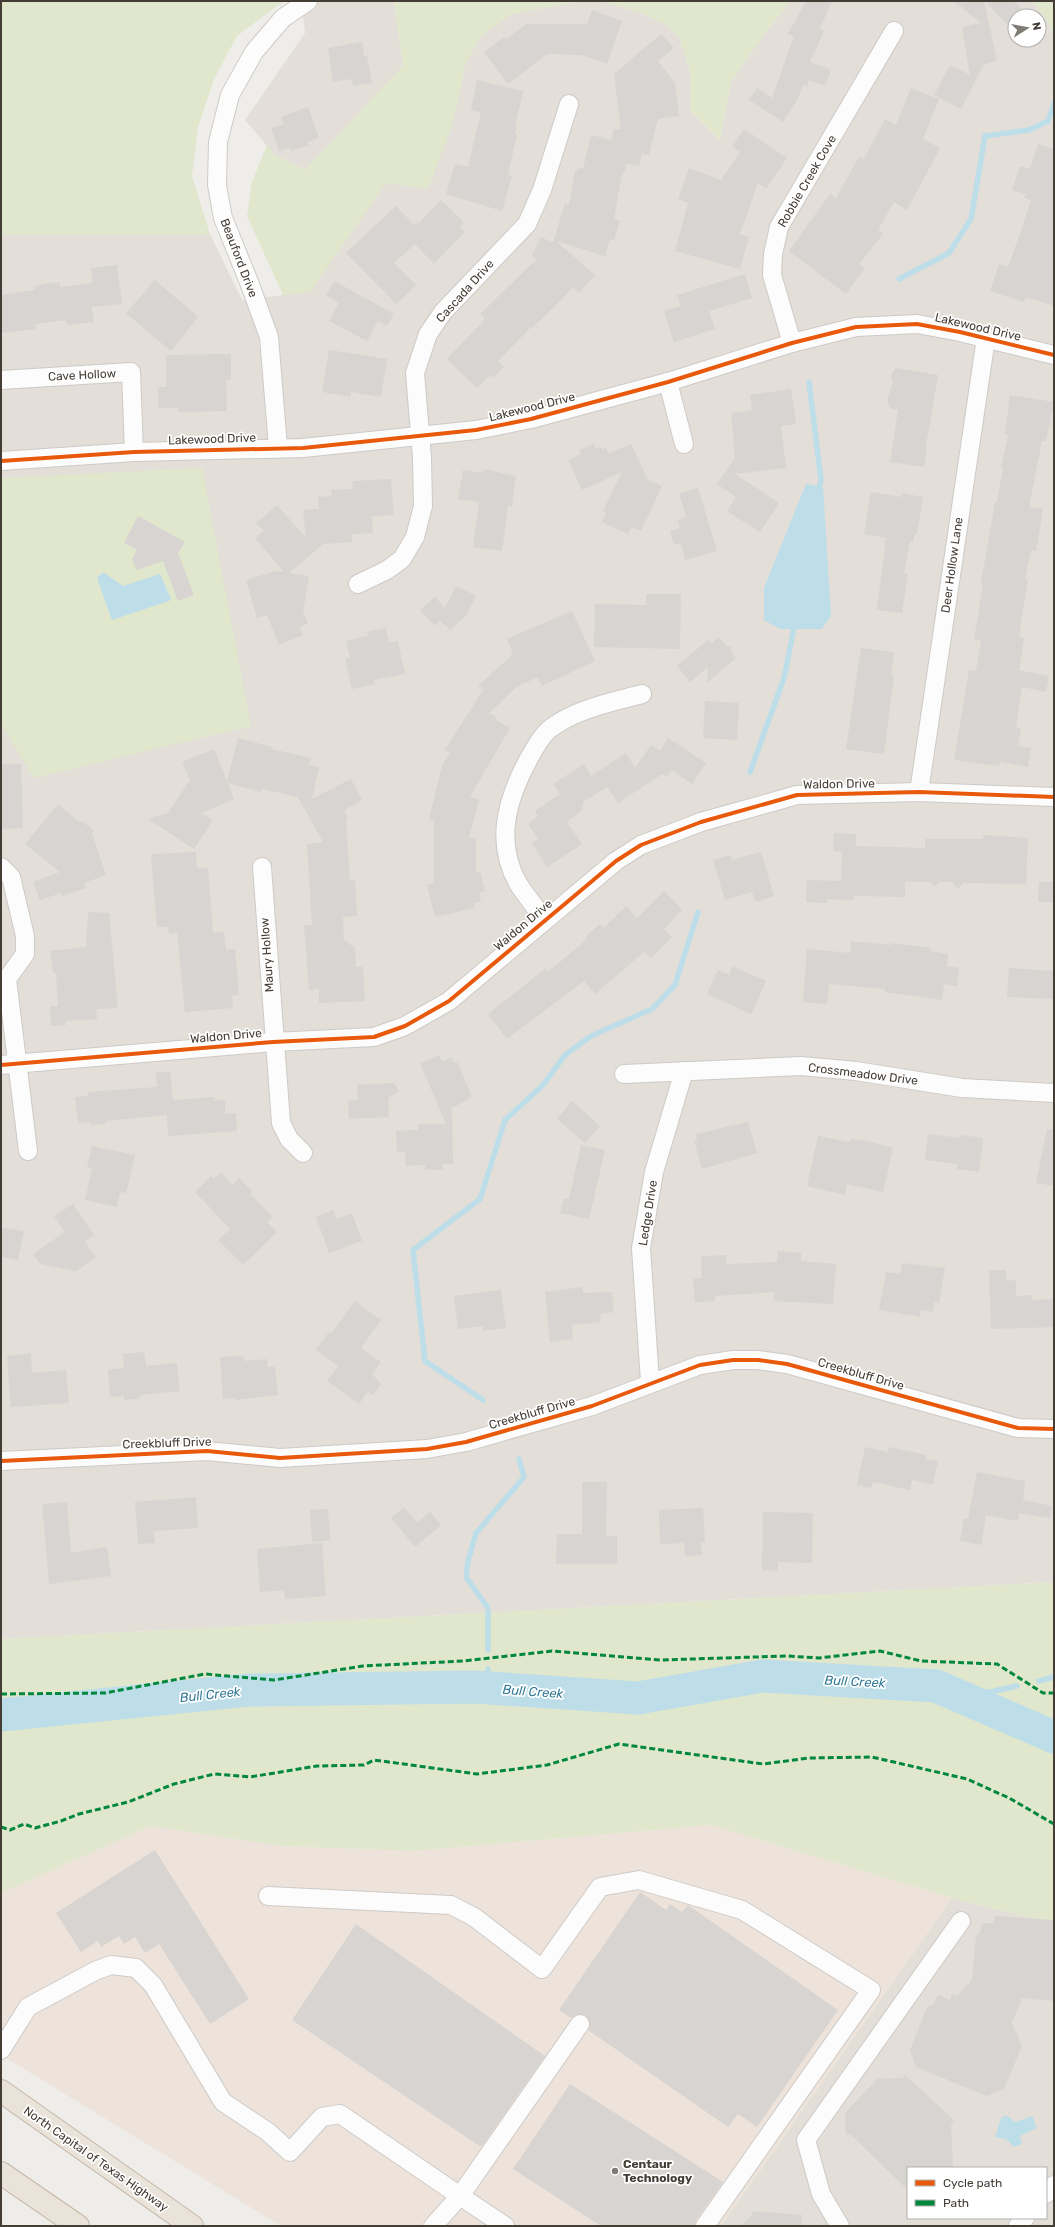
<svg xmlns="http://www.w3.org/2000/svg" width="1055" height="2227" font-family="Rubik,sans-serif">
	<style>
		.residential { fill: #e3ded7; fill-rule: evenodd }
		.commercial { fill: #eee3da }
		.green { fill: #e0e7cc }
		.water { fill: #bddee9 }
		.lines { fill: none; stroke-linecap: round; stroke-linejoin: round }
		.stream { stroke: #bddee9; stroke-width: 5.5 }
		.river { stroke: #bddee9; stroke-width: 33 }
		.building { fill: #d7d4d1 }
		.minor-casing { stroke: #cdcac7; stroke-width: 20 }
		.highway-casing { stroke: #c5b7a7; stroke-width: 24 }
		.minor { stroke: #fdfcfc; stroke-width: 18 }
		.highway { stroke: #eae3da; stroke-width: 22 }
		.quiet { stroke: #00873e; stroke-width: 3; stroke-dasharray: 6 3; stroke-linecap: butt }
		.cycleway-casing { stroke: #fff; stroke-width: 6 }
		.cycleway { stroke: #e8590c; stroke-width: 4 }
		.poi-dot { fill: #807b75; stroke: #fff; stroke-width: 1.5 }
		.labels { text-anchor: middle; stroke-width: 3.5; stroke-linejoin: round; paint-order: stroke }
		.street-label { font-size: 12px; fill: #443d36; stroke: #fff }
		.poi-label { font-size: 12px; font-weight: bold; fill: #443d36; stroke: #fff; text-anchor: start }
		.water-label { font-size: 13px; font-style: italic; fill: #357a97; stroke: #fff }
	</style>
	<rect width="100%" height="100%" fill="#efedea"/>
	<g class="residential">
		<path d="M301,1H394L403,66L305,170L275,155L245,120L305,33Z"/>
		<path d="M581,1H601L641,13L665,24L679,37L690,70L691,111L720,140L731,82L765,33L791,1H1031L1046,19L1054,33V1582L1,1639V235L210,234L242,300L309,292L386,183L453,123L465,65L481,36L511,14ZM1015,16H1039V40H1015Z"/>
		<path d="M952,1898L1054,1924V2226H721ZM908,2168H1046V2218H908Z"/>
	</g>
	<path class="commercial" d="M711,1825L952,1898L721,2226H281L1,2055V1893L151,1826L281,1846L413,1851Z"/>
	<g class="green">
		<path d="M1,1H284L237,36L214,79L198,127L192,176L210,234L1,235Z"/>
		<path d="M394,1H581L511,14L481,36L465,65L453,123L428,189L386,183L310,292L283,295L247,216L252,182L267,145L275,155L305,170L403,66Z"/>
		<path d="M601,1H791L765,33L731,82L720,140L691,111L690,70L679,37L665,24L641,13Z"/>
		<path d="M1031,1H1054V33L1046,19Z"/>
		<path d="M202,468L251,726L34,778L1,724V478Z"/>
		<path d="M1054,1582V1924L952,1898L711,1825L413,1851L281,1846L151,1826L1,1893V1639Z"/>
	</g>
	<g class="water">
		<path d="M806,484L823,487L831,616L822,629H780L764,620V588Z"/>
		<path d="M103,572L123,586L160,574L171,599L169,601L112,620L97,578Z"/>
		<path d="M1004,2116H1008L1015,2122L1032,2116L1037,2128L1020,2136L1022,2144L1014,2147L1006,2139L995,2137L1001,2118Z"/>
	</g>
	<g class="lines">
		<g class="stream">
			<path d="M899,279L949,253L971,219L985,136L1029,130L1048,121L1054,104"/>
			<path d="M809,382L821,480L818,493"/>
			<path d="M750,772L784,678L795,623"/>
			<path d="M483,1400L425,1361L413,1250L480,1199L505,1120L543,1085L565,1055L591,1036L652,1009L675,985L698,912"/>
			<path d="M488,1650V1608L466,1577L468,1561L476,1533L524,1477L519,1459"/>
			<path d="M1039,1681L1054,1677"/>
			<path d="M487,1688L488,1669"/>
			<path d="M962,1698L1017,1686"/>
		</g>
		<path class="river" d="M1,1715L248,1690L475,1687L638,1698L763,1676L936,1686L1054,1737"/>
	</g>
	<g class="building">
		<path d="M806,1H832L820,29L824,31L810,62L831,70L825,86L809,80L807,87L803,85L797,101L783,122L749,100L757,88L772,98L794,36L788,34Z"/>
		<path d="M954,1H984L997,61L984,64L961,109L934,95L950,65L970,75L962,27L981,23Z"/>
		<path d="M985,1H1014L1028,16H1015V33Z"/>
		<path d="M592,10L622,21L607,64L582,55L547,54L508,84L484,52L504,37L506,39L526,24H587Z"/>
		<path d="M661,34L674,48L658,61L675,83L679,116L658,119L649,155L642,154L639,166L627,164L624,173H622L614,219L620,221L614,240L610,239L605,256L556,241L595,275L579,293L573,288L532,328L531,327L498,361L504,367L493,378L490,375L477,388L447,359L485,319L480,314L537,259L532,256L541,237L553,243L565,203L569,205L575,171H577L578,168L583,169L591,135L611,140L614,129L621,130L614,74Z"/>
		<path d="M362,42L364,56H367L372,83L353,86L352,79L333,82L328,48Z"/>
		<path d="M477,80L523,91L515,127H517L515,134H517L508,175L512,176L502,211L446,194L455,164L468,167L481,112L471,110Z"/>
		<path d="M911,88L939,99L923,139L940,148L907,210L894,202L878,230L883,234L859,264L865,268L846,294L789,251L830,194L836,198L859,157L864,159L885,119L896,125Z"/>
		<path d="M308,107L319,138L308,142L309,145L291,151L290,148L279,151L271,128L284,124L281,117Z"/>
		<path d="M744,129L787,158L766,189L758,183L740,234L749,237L740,269L675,251L688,203L678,199L689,168L721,180L740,152L732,147Z"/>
		<path d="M1038,144L1054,149V306L1026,297L1024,302L990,291L999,264L1008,267L1021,231L1031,200L1024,198L1026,194L1012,190L1020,166L1030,169Z"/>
		<path d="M441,200L464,222L460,227L465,232L434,264L415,244L394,263L416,285L396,304L346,253L396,206L414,225L416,222L418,224Z"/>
		<path d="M117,265L122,304L92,307L94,322L67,325L66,320L35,324L36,329L1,333V295L35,290L34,286L59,282L60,287L93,283L91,268Z"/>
		<path d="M745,274L752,298L709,311L715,329L674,342L664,311L681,306L677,295Z"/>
		<path d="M155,280L198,317L171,351L126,313Z"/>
		<path d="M334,281L394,314L387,326L378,321L367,341L329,321L339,303L326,296Z"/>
		<path d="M329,350L387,359L381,397L351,392V397L322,392Z"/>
		<path d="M231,354V380H226L227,411L178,412V408H158V387H166V355Z"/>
		<path d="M896,368L938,375L925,451H927L924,467L890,462L898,410L891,409L887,401L893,381L891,378L892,373Z"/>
		<path d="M791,389L796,424L781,426L786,468L735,474L779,503L760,532L727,511L736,497L717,484L735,458L731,413L752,410L750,395Z"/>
		<path d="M1010,395L1054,402L1046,441H1042L1029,507L1043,509L1036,551L1031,550L1025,579L1028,580L1019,636L1024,638L1019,670L1049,676L1046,692L1022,687L1016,727L1021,728L1018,746L1031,748L1028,767L1000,762L999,766L954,760L969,670L976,671L981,640L974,639L983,584L981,583L995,502H997L1003,468H1001L1008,435L1005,434Z"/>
		<path d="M594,444L596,449L601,447L603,450L606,448L609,454L631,444L648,480L662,486L641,531L632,527L628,534L602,522L606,513L603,511L622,472L582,490L568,460L581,454L579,450Z"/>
		<path d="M484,469L516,476L512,507L508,506L502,551L473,547L479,502L458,499L463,470L483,473Z"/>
		<path d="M391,479L394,515L372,516L373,533L352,534V542L323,544L289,573L309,576L303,612L308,623L300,627L303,635L279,645L267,615L257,618L246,580L276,571L284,572L255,538L264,531L256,523L277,505L306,538L303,510L319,509L318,497L332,496L331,490L353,489L352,481Z"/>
		<path d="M698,488L717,551L685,560L681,543L674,545L670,531L680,528L678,520L686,517L679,493Z"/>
		<path d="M871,492L901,497V493L923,497L917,534H915L913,542L910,541L904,573L908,574L902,613L877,610L886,538L864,534Z"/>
		<path d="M138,516L185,542L178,553L194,595L178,601L163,561L137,570L132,559L137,550L124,543Z"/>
		<path d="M456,586L476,596L465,617L450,630L440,620L435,626L420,610L435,597L445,608Z"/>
		<path d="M646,594H681L680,649L594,647L595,604L646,605Z"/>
		<path d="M572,611L595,661L542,686L538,677L518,686L489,713L497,717L496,720L510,728L470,797L479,799L469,838H476V873L480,872L485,891L479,893L481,901L474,903L475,908L435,917L427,885L434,883V820L429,819L442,766L450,752L445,750L483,690L478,686L513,654L507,639Z"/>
		<path d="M386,628L389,643L398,641L405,674L374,680L375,684L352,689L345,659L350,657L346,641L368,636L367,632Z"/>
		<path d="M719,637L726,646H731V652L736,658L707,683L708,667L690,682L677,666L709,639L712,643Z"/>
		<path d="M861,648L894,652L891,675L894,676L884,754L846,749Z"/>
		<path d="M705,701L739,703L737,740L703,738Z"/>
		<path d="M238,738L272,747V749L311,758L309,765L319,767L312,799L351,779L362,800L344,810L348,818L346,820L350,881L355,880L357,916L343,917L344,940L355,948L356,967H363L365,1001L319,1003V989L309,990L304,925H312L307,844L323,842L298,797L262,789L261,792L228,783L234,799L202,813L213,820L194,849L148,819L168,813L190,780L182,762L214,749L227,781Z"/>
		<path d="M668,738L706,763L692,784L672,770L667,777L662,774L618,803L607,787L583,802L582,810L567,822L582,844L547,867L532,843L538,839L528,824L538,816L535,811L560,794L553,784L584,764L591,776L626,753L635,768L651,745L660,751Z"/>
		<path d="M1,764H21L23,828L1,829Z"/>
		<path d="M58,804L80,823L82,821L94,831L92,833L106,875L84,883L86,888L62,896L61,893L40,900L33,882L60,872L25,844Z"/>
		<path d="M834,833L856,834V846L925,848V839H983V835L1028,838L1026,884L963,883L958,889L952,882H940L934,887L931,882H905V897L854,896V900L827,899V903L806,902L807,880L841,881L842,852L833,851Z"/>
		<path d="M196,852L197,868H208L213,933L224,932L226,950L235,949L239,995L232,996L233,1008L185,1012L177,933L169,934L168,927H157L151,854Z"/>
		<path d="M761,852L774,896L756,902L752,892L725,900L713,860L731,855L732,860Z"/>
		<path d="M1039,882H1054V902H1038Z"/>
		<path d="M664,891L682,910L664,929L672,937L651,958L644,952L595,994L584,981L507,1039L488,1014L546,968L548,972L587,939L585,937L600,924L604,928L626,906L637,918Z"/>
		<path d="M88,912L109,913L118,1008L96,1009L97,1019L66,1021V1025L51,1026L50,1006H58L56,973H53L50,951L86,947Z"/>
		<path d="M851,941L891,945L892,943L931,948V951L948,954L947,966L959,968L957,986L944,984L942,1000L885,992V989L829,984L827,1004L803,1002L807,949L850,953Z"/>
		<path d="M732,966L766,981L751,1014L707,994L718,970L729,975Z"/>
		<path d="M1009,968L1054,971V999L1007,997Z"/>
		<path d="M439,1055L442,1061L452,1057L454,1063L457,1062L472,1097L452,1108L453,1164H443V1170H425V1165L406,1166L405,1152H397L396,1131L418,1130V1124H446L420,1063Z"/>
		<path d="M170,1071L173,1100L214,1097V1101L225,1100V1114L236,1113L237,1131L168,1136L167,1115L106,1121V1124L91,1125V1122L78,1123L75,1097L88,1096V1092L157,1087L156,1073Z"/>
		<path d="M394,1083L399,1091L388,1098L389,1117L349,1119L348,1101L358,1100L357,1085Z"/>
		<path d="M572,1101L600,1126L585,1143L557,1119Z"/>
		<path d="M748,1122L757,1153L702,1169L694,1140H697L696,1134Z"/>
		<path d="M1047,1129L1054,1130V1186L1036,1183Z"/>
		<path d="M928,1134L960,1138L961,1135L983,1138L979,1172L957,1169V1164L925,1160Z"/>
		<path d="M818,1136L850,1142L851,1139L866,1141L893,1148L883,1192L847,1184L845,1195L807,1186Z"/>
		<path d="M581,1145L605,1150L589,1219L560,1213L564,1198L569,1199Z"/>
		<path d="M92,1146L135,1155L126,1193L120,1192L117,1207L85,1200L92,1168L87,1167Z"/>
		<path d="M221,1172L233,1185L239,1178L253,1192L250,1194L273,1217L267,1222L277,1232L243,1265L218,1240L230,1229L195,1192L211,1176L214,1179Z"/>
		<path d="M73,1204L94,1235L85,1242L96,1257L76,1271L40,1264L33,1254L65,1232L54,1216Z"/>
		<path d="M333,1210L337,1219L352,1213L362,1241L329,1253L316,1217Z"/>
		<path d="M1,1227L24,1231L18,1260L1,1257Z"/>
		<path d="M778,1251L801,1253V1261L836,1264L833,1304L774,1301V1292L715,1296V1301L695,1302L693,1279L702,1278L701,1256L726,1255V1264L777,1262Z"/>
		<path d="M902,1263L945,1268L939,1303L934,1302L933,1312L921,1310L920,1317L879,1310L886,1272L900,1274Z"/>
		<path d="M989,1270H1006V1281L1016,1280V1296L1031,1295L1032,1300L1054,1299V1327L991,1329Z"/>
		<path d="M582,1287L583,1293L612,1292L614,1312L600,1314L601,1322L572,1325L573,1339L550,1342L545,1292Z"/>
		<path d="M501,1290L506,1328L483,1331V1326L458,1329L454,1296Z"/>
		<path d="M355,1301L381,1320L361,1348L381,1362L372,1374L381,1384L373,1395L368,1391L359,1404L327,1381L338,1366L316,1350L329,1332L331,1334Z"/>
		<path d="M144,1352L146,1366L177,1363L180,1391L140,1395V1398L124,1400V1396L110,1397L108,1370L124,1368L123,1354Z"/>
		<path d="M31,1353L32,1373L66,1370L69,1403L11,1407L7,1356Z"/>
		<path d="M243,1356L244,1361L267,1359L268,1367H275L278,1395L235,1400V1398L223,1399L220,1357Z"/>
		<path d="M865,1447L888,1452L889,1447L926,1455L925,1459L938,1461L933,1484L912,1480L910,1490L873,1482L871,1488L857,1485Z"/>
		<path d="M977,1472L1025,1481L1023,1500L1052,1506L1050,1518L1019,1513L1018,1521L986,1515L981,1545L960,1541L964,1518L968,1519Z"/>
		<path d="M582,1482H607L606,1536H617V1564H556L557,1534H582Z"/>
		<path d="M196,1497L198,1528L154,1531L155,1543L138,1544L135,1502Z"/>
		<path d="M67,1502L71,1553L107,1547L111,1576L49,1584L42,1504Z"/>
		<path d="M404,1507L417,1523L430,1512L441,1525L415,1547L391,1518Z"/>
		<path d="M703,1508L705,1542H701L702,1555L685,1556L684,1543L660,1544L659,1510Z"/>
		<path d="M328,1509L330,1540L312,1542L310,1510Z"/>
		<path d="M763,1512L813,1513L812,1563L778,1562V1571L762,1570Z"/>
		<path d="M322,1543L326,1596L285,1599L284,1590L260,1592L257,1549Z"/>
		<path d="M155,1850L249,1999L210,2024L159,1944L145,1953L135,1937L124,1944L119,1936L101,1947L98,1941L81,1952L56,1913Z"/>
		<path d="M640,1892L666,1910L670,1904L682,1912L688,1905L838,2010L757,2127L738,2114L728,2127L588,2030L590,2025L586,2016L576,2014L571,2018L559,2010Z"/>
		<path d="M995,1916L1054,1920V2001L1022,1998L1012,2023L1022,2046L1004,2089L987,2096L916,2067L910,2050L927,2007L934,2004L938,1995L950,2000L952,1994L957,1996L972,1980L976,1936L980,1932L981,1926L986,1923H994Z"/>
		<path d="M356,1924L545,2056L481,2147L292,2020Z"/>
		<path d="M905,2075L954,2120L951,2124L953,2168H908V2190L850,2134L846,2135L845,2113L877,2079L902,2078Z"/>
		<path d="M570,2084L723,2182L696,2220L695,2226H601L513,2169Z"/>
		<path d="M753,2211L802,2215V2226H740L752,2215Z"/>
	</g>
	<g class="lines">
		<g class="minor-casing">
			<g id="minor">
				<path d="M792,343L772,275L773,254L779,227L894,31"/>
				<path d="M1,380L131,372L134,452"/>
				<path d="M668,382L684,444"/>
				<path d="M278,447L269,337L249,282L223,218L217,185L218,142L230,95L254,52L283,18L308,1"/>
				<path d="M1,461L134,452L303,448L476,430L531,419L668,382L792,343L856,327L917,324L960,332L1054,355"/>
				<path d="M358,584L387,570L402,559L415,537L423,506L422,458L415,373L428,334L443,312L527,224L542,190L569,104"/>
				<path d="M919,792L986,338"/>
				<path d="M1,867L11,877L25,936V954L7,979L28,1151"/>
				<path d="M262,867L281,1123L289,1139L303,1153"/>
				<path d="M544,919C536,908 527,897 519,885C496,846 505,806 524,768C529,758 541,735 551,728C576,709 612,702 642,694"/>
				<path d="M1,1065L273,1042L374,1037L405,1026L449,1001L616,861L641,845L701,822L797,795L919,792L1054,797"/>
				<path d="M624,1074L801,1066L856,1071L962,1088L1054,1093"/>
				<path d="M650,1382L641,1248L654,1172L684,1071"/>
				<path d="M1,1461L207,1451L280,1458L427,1449L466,1442L592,1406L700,1365L733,1360H758L787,1364L1018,1428L1054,1429"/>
				<path d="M268,1896L451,1905L474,1917L542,1969L600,1887L639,1880L742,1910L871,1990L705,2226"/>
				<path d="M1,2050L28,2007L95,1971L111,1965L136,1968L153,1985L223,2102L268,2132L290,2152L322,2117L340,2114L460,2196L433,2226"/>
				<path d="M1046,2194L1054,2185"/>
				<path d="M505,2226L460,2196L580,2024"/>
				<path d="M840,2226L821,2194L806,2140L961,1921"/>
				<path d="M1018,2226L1025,2218"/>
			</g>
		</g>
		<g class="highway-casing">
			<g id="highway">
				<path d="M1,2091L192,2226"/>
				<path d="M1,2173L78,2226"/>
			</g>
		</g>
		<use href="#minor" class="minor"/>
		<use href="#highway" class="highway"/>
		<g class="quiet">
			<path d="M1,1694L105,1693L205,1674L274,1680L363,1666L463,1661L552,1651L661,1660L787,1656L819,1658L880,1651L921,1661L997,1664L1043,1693H1054"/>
			<path d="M1,1827L10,1830L24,1824L35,1828L61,1821L79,1814L128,1802L174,1784L214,1774L250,1777L317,1766L364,1765L374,1760L477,1774L547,1765L619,1744L763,1764L809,1758L872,1757L967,1779L1009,1798L1054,1824"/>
		</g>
		<g class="cycleway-casing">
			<g id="cycleway">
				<path d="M1,461L134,452L303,448L476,430L531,419L668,382L792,343L856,327L917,324L960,332L1054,355"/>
				<path d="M1,1065L273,1042L374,1037L405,1026L449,1001L616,861L641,845L701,822L797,795L919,792L1054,797"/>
				<path d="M1,1461L207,1451L280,1458L427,1449L466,1442L592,1406L700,1365L733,1360H758L787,1364L1018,1428L1054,1429"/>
			</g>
		</g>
		<use href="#cycleway" class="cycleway"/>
	</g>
	<circle class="poi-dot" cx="615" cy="2171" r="4"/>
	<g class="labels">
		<g class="street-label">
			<text transform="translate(807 181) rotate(-60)" y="4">Robbie Creek Cove</text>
			<text transform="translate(239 258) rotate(69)" y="4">Beauford Drive</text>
			<text transform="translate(465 291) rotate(-48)" y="4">Cascada Drive</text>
			<text transform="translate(978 327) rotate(13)" y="4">Lakewood Drive</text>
			<text transform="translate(82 375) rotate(-3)" y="4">Cave Hollow</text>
			<text transform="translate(532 407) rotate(-14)" y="4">Lakewood Drive</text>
			<text transform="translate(212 439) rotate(-2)" y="4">Lakewood Drive</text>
			<text transform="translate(952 565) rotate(-82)" y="4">Deer Hollow Lane</text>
			<text transform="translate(839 784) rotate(-1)" y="4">Waldon Drive</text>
			<text transform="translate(523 925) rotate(-40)" y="4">Waldon Drive</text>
			<text transform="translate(267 955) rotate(-94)" y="4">Maury Hollow</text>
			<text transform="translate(226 1036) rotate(-5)" y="4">Waldon Drive</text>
			<text transform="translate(863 1074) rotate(7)" y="4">Crossmeadow Drive</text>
			<text transform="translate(648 1213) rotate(-81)" y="4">Ledge Drive</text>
			<text transform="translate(861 1374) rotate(16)" y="4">Creekbluff Drive</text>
			<text transform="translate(532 1413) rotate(-16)" y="4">Creekbluff Drive</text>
			<text transform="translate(167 1443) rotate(-2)" y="4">Creekbluff Drive</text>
			<text transform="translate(96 2159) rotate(35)" y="4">North Capital of Texas Highway</text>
		</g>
		<g class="poi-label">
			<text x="623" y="2168">Centaur<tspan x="623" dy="14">Technology</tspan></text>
		</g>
		<g class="water-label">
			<text transform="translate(855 1681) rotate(3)" y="5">Bull Creek</text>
			<text transform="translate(533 1691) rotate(4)" y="5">Bull Creek</text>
			<text transform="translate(210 1694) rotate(-6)" y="5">Bull Creek</text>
		</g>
	</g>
	<rect width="1055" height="2227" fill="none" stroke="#443d36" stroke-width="4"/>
	<rect x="907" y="2167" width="140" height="52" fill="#ffffff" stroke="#b4b1af"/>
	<rect x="915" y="2180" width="20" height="6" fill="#e8590c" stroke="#b4b1af"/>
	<text x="943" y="2187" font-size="12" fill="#443d36">Cycle path</text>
	<rect x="915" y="2200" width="20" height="6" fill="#00873e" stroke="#b4b1af"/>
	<text x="943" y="2207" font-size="12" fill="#443d36">Path</text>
	<g transform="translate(1027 28) rotate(79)"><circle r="19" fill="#ffffff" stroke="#b4b1af"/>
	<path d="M0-3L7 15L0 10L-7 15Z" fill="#807b75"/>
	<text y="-6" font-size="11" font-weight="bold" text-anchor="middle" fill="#443d36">N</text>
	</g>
</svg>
